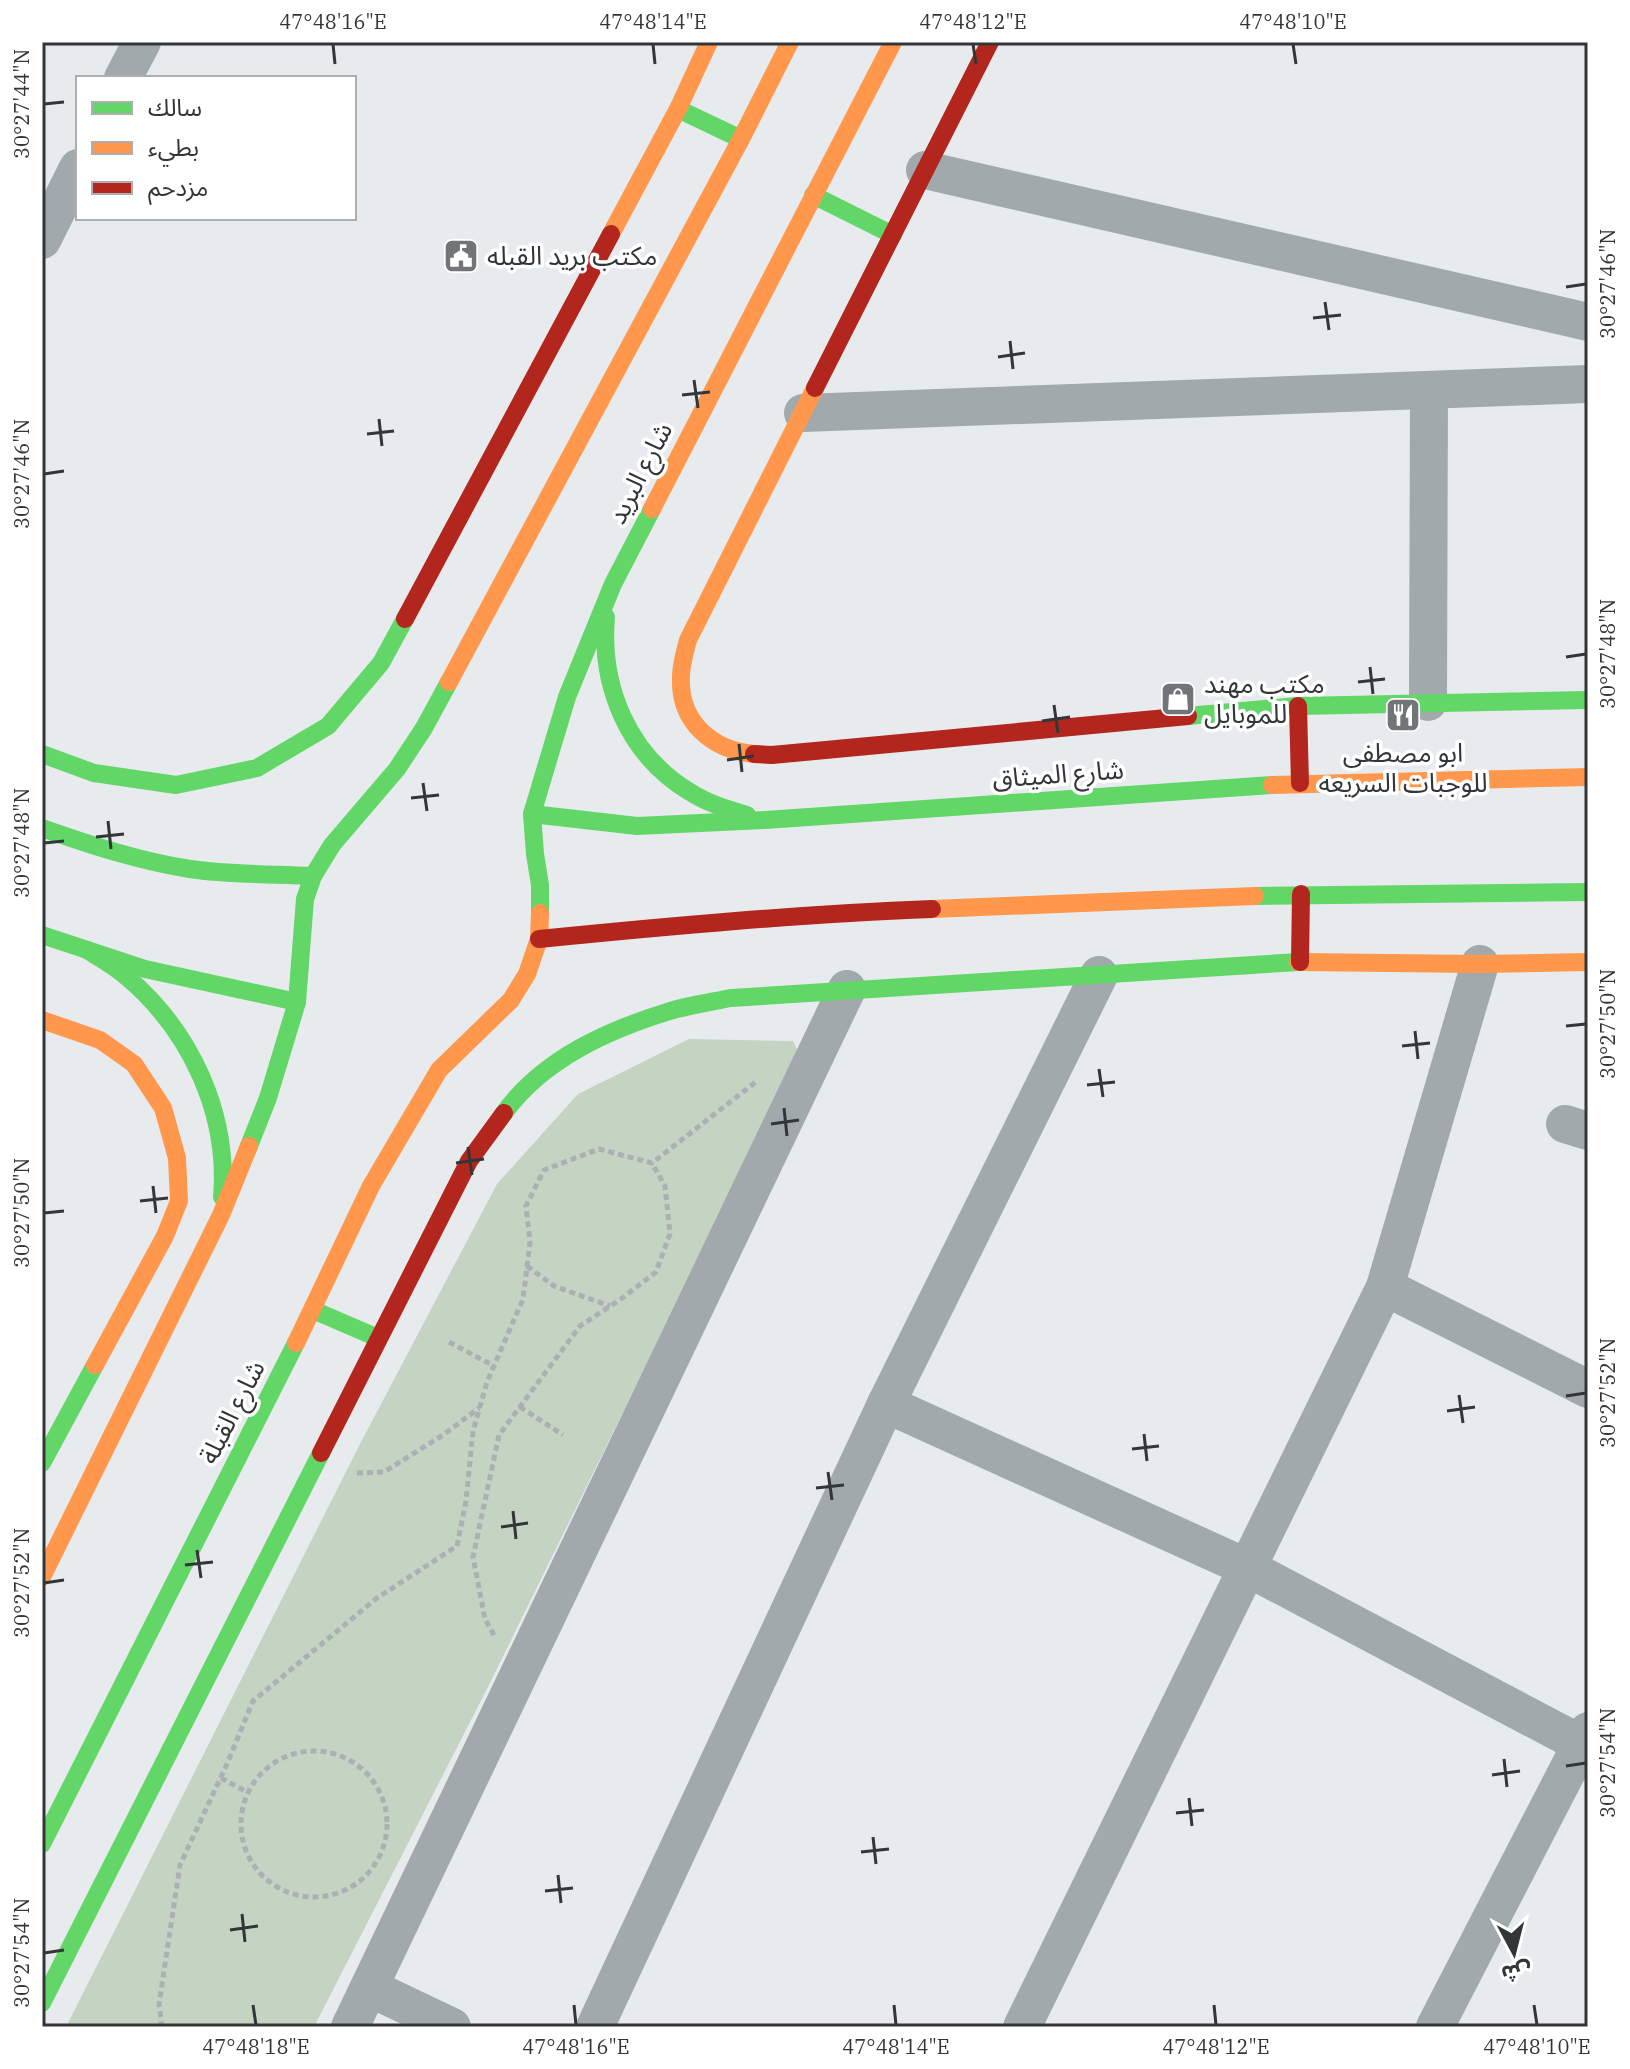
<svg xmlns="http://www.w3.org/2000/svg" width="1630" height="2069" font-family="'IBM Plex Serif','Noto Sans Arabic',serif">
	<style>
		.green { fill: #c4d3c2 }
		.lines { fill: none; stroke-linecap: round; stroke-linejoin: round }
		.path { stroke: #abb0b4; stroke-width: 5; stroke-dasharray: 6 4; stroke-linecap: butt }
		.street { stroke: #a1a9ad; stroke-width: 38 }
		.fast { stroke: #63d668; stroke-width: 18 }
		.slow { stroke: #ff974d; stroke-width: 18 }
		.jam { stroke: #b3261e; stroke-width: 18 }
		.ticks { fill: none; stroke: #333638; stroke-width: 3 }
		.labels { text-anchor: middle; stroke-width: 7; stroke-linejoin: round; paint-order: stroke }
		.poi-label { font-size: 26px; fill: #333638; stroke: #fff; text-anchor: start }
		.street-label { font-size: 26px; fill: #333638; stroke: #fff }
		.neatline { fill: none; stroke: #333638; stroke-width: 3 }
		.ticks-label { font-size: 20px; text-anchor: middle; fill: #333638 }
	</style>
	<rect width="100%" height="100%" fill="#e7ebee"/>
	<path class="green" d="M689,1039L793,1041L799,1054L490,1683L314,2027H66L360,1444L497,1184L578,1094Z"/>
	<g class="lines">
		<g class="path">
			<path d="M527,1266L554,1286L610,1306"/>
			<path d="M449,1342L494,1366"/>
			<path d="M520,1407L563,1435"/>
			<path d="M357,1473L384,1472L443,1435L479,1408"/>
			<path d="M494,1635L485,1619L473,1557L499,1435L580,1326L621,1299L656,1272L670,1234L665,1186L652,1163"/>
			<circle cx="314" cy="1824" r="73"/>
			<path d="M221,1778L247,1792"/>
			<path d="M162,2027L159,2004L180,1865L227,1764L253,1701L377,1598L457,1546L466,1501L473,1431L487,1382L523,1299L530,1242L526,1206L544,1170L599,1149L652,1163L757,1081"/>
		</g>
		<g class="street">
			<path d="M123,78L142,42"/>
			<path d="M925,170L1588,322"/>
			<path d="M42,240L78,168"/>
			<path d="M803,413L1588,384"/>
			<path d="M1428,702L1429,390"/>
			<path d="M1565,1124L1588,1131"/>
			<path d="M1385,1287L1588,1389"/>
			<path d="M886,1404L1248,1568L1581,1744"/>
			<path d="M370,1988L452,2027"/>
			<path d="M350,2027L847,989"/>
			<path d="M595,2027L886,1404L1099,975"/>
			<path d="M1022,2027L1385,1287L1480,964"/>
			<path d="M1435,2027L1588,1731"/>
		</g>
		<g class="fast">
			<path d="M678,109L741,139"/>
			<path d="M813,195L893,235"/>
			<path d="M606,617C600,686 628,755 690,792C707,803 727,809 747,815"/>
			<path d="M1188,716L1298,706L1588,700"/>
			<path d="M42,754L94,773L176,785L257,768L328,726L381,663L405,619"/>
			<path d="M532,814L637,826L765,820L1272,785"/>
			<path d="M42,828C90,845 139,861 190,869C231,875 272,874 313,876"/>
			<path d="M1255,896L1588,892"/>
			<path d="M540,913V885L535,854L532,814L567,697L613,584L652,509"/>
			<path d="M42,935L145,969L297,1002"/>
			<path d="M87,950C101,959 116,967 128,978C191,1032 229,1114 222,1197"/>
			<path d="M504,1113C543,1059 608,1030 670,1011C690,1005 711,1002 731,998L1298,962"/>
			<path d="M249,1146L268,1098L297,1002L305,899L313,876L332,845L397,769L424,728L449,682"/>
			<path d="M313,1310L378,1338"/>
			<path d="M42,1463L95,1365"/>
			<path d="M42,1844L296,1343"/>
			<path d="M42,2003L321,1453"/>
		</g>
		<g class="slow">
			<path d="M611,234L678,109L709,42"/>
			<path d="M652,509L893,42"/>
			<path d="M449,682L741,139L790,42"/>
			<path d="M754,754C712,750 679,722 681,677C681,664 685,652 688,640L815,388"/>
			<path d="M1272,785L1588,777"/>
			<path d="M932,909L1255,896"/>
			<path d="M1298,962L1480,964L1588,962"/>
			<path d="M42,1020L100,1040L134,1064L163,1108L177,1158L179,1201L165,1236L95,1365"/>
			<path d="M296,1343L371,1186L439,1070L511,1000L527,974L539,939L540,913"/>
			<path d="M42,1577L221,1215L249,1146"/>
		</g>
		<g class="jam">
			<path d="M815,388L990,42"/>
			<path d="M405,619L611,234"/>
			<path d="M1298,706L1300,783"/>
			<path d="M754,754L772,755L1188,716"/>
			<path d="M539,939C670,926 801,914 932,909"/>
			<path d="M1300,962L1301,894"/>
			<path d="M321,1453L469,1161L504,1113"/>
		</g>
	</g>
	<path class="ticks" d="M333,44L335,64M653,44L655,64M973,44L976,64M1293,44L1296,64M44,104L64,102M1566,287L1586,284M1325,302L1329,330M1313,318L1341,315M1010,341L1013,369M998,357L1025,353M694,380L698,408M682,395L710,392M379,419L382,446M367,434L394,431M44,474L64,471M1566,657L1586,654M1370,667L1373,694M1358,682L1385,679M1054,705L1058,733M1042,721L1070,717M739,744L742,772M727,760L754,756M423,783L427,811M411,798L439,795M108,821L111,849M96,837L124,834M44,843L64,841M1566,1026L1586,1024M1415,1031L1418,1059M1402,1046L1430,1043M1099,1069L1103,1097M1087,1085L1115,1082M784,1108L787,1136M771,1124L799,1120M468,1147L472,1175M456,1163L484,1159M153,1186L156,1213M140,1201L168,1198M44,1213L64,1211M1459,1395L1463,1423M1566,1396L1586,1393M1447,1411L1475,1407M1144,1434L1147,1461M1132,1449L1159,1446M828,1472L832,1500M816,1488L844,1485M513,1511L516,1539M501,1527L528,1523M197,1550L201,1578M185,1565L213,1562M44,1583L64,1580M1504,1759L1507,1787M1566,1766L1586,1763M1492,1775L1520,1771M1189,1798L1192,1826M1176,1813L1204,1810M873,1837L876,1864M861,1852L889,1849M558,1875L561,1903M545,1891L573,1888M242,1914L245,1942M230,1930L258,1926M44,1953L64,1950M253,2005L256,2025M574,2005L576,2025M894,2005L896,2025M1214,2005L1216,2025M1534,2005L1537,2025"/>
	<defs>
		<g id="civic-square" transform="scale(1.8)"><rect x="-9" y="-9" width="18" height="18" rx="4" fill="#727578" stroke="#fff"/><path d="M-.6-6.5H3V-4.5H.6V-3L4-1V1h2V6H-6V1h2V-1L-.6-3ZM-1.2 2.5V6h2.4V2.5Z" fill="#fff"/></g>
		<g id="shop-square" transform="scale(1.8)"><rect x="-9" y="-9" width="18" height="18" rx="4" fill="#727578" stroke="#fff"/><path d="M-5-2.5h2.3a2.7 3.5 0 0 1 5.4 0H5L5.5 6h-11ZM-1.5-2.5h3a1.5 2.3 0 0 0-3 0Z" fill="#fff"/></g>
		<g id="restaurant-square" transform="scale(1.8)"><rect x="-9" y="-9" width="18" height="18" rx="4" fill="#727578" stroke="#fff"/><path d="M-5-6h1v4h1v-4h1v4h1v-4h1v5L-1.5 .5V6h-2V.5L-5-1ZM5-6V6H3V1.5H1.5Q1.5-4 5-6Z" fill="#fff"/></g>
	</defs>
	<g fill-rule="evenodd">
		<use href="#civic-square" x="461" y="256"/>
		<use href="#shop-square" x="1178" y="699"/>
		<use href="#restaurant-square" x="1403" y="715"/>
	</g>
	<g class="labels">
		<g class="poi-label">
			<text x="487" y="265">مكتب بريد القبله</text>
			<text x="1204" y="693">مكتب مهند<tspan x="1204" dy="30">للموبايل</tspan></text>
			<text x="1403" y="762" text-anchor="middle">ابو مصطفى<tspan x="1403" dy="30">للوجبات السريعه</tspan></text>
		</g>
		<g class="street-label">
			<text transform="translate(640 473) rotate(-63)" y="9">شارع البريد</text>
			<text transform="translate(1058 774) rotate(-4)" y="9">شارع الميثاق</text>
			<text transform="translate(232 1412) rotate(-63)" y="9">شارع القبلة</text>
		</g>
	</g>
	<rect width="1630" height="2069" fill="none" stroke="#ffffff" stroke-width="88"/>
	<rect x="76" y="76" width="280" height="144" fill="#ffffff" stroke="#adafaf" stroke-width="2"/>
	<rect x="92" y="102" width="40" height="12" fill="#63d668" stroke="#adafaf" stroke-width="2"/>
	<text x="148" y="116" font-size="24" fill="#333638">سالك</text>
	<rect x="92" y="142" width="40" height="12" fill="#ff974d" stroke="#adafaf" stroke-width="2"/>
	<text x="148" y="156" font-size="24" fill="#333638">بطيء</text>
	<rect x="92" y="182" width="40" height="12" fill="#b3261e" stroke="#adafaf" stroke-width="2"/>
	<text x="148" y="196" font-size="24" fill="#333638">مزدحم</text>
	<g transform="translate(1514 1953) rotate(173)" stroke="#ffffff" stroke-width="6" paint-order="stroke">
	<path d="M0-6L14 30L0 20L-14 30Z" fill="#333638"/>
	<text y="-12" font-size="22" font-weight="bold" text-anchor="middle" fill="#333638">ش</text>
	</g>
	<rect x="44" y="44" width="1542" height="1981" class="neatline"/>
	<g class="ticks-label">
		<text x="333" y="29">47°48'16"E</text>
		<text x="653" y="29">47°48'14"E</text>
		<text x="973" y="29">47°48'12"E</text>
		<text x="1293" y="29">47°48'10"E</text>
		<text transform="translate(22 104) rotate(-90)" y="7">30°27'44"N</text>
		<text transform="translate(1608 284) rotate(-90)" y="7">30°27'46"N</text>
		<text transform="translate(22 474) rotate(-90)" y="7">30°27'46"N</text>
		<text transform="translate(1608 654) rotate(-90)" y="7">30°27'48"N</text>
		<text transform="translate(22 843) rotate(-90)" y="7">30°27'48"N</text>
		<text transform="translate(1608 1024) rotate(-90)" y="7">30°27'50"N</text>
		<text transform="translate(22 1213) rotate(-90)" y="7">30°27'50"N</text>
		<text transform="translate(1608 1393) rotate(-90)" y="7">30°27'52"N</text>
		<text transform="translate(22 1583) rotate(-90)" y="7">30°27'52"N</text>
		<text transform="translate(1608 1763) rotate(-90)" y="7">30°27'54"N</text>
		<text transform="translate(22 1953) rotate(-90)" y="7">30°27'54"N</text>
		<text x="256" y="2054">47°48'18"E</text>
		<text x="576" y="2054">47°48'16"E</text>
		<text x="896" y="2054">47°48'14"E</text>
		<text x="1216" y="2054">47°48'12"E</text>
		<text x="1537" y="2054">47°48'10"E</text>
	</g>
</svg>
